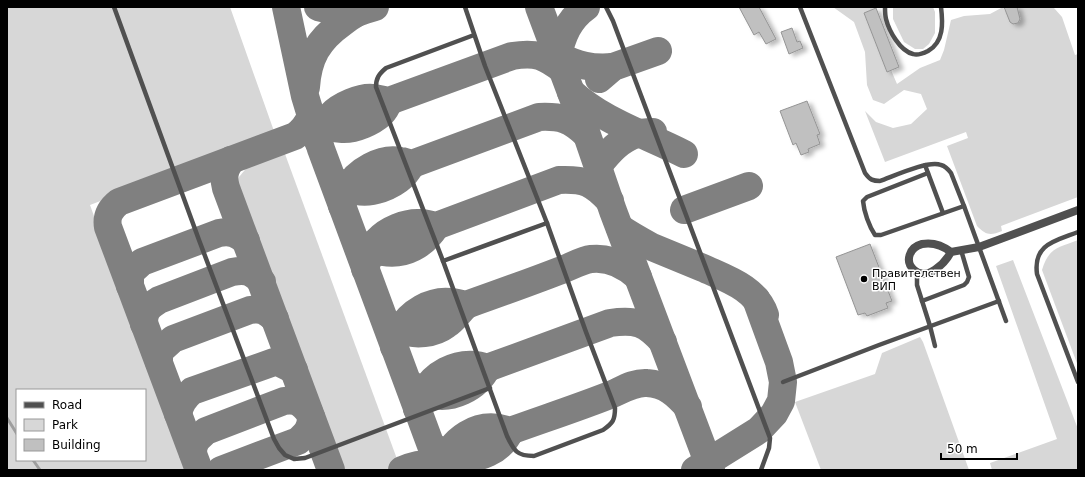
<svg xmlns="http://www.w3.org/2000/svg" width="1085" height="477" font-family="'DejaVu Sans',sans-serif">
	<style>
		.green { fill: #d7d7d7; fill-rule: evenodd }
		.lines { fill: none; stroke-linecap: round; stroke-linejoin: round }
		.stream { stroke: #9e9e9e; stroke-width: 3 }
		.taxiway { stroke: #808080; stroke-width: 28 }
		.building { fill: #c0c0c0; stroke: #949494; filter: url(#shadow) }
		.lane { stroke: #505050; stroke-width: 4.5 }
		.street { stroke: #505050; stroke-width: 8 }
		.poi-dot { fill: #000; stroke: #fff; stroke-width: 1.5 }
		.labels { text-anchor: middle; stroke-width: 3; stroke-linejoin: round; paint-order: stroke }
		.poi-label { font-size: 11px; fill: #000; stroke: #fff; text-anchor: start }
	</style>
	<defs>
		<filter id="shadow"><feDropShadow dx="4.5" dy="2.5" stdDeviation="2" flood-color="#0004"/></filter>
	</defs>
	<rect width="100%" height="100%" fill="#fff"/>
	<g class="green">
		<path d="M7,7H230L275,134L90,205L186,470H7ZM17,390H145V460H17Z"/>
		<path d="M833,7H876V8L864,13L887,72L891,70L897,84L920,68L940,60L944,50L951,20L964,16L990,14L1003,7L1007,14L1018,10L1017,7L1054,8L1062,17L1075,55L1078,54V197L1001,226L1002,231C990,236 986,235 977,226L947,146L968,138L966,132L885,162L865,111L876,122L893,128L911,124L927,109L921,94L904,90L884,104L873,100L867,85L865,52L854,22Z"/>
		<path d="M893,7H933L935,12V33L929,44L923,49H915L904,42L893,19Z"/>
		<path d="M279,154H285L397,459L393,467L385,470H343L333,458L239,202L237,189L239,177L249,165Z"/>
		<path d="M1078,240V366L1042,270C1049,247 1058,248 1078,240Z"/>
		<path d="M1013,260L1078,429V470H992L990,463L1057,439L996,266Z"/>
		<path d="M920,337L923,342L969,470H821L795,402L875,374L882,353Z"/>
	</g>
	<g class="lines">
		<g class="stream">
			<path d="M7,418L17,434"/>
			<path d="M33,460L40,470"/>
		</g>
		<g class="taxiway">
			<path d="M286,7L305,96L321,149L440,470"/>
			<path d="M318,7L335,11L355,14"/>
			<path d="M539,7L587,135L613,211L711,470"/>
			<path d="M586,7C569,19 562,36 558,56C578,65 591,69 613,67"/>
			<path d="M599,79L613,67L658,51"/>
			<path d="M306,87C308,58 318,40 342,23C346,20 350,17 355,14C361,11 369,9 375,7"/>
			<path d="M571,92C604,122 645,134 684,154"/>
			<path d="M311,119C321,124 332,130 344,129C356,129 372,122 381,114C384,111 387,106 389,101"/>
			<path d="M318,141C322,132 325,122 331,115C339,106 361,96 374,98C379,99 384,100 389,101L512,56C537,52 544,56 563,70"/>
			<path d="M231,160C224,171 223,176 226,188L331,470"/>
			<path d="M598,166C609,152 619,140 637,134C642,132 648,132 653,132"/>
			<path d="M334,180C341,184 348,189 357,191C372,194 391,187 403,176C406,173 409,168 412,164"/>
			<path d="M342,206C344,200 345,193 348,188C356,171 382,157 400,161C404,161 408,163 412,164L539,117C561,116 570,119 586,134"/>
			<path d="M684,210L749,186"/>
			<path d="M620,228C630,235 641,241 652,247C669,254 686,261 703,268C727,279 756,288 765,315"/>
			<path d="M357,242C361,244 366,248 370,250C374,252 379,252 383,252C405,256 424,245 436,226"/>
			<path d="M365,269C368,259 371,248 378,240C387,230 406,222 420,223C425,223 431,225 436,226L559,180C585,179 592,182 610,201"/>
			<path d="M130,286V277L131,272L142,262L219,233C230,231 237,233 246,241"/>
			<path d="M387,322C392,325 396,328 401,330C415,336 434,334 446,325C454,320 459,312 466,305"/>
			<path d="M144,324C144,311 148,307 159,300L232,272C247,269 252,272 262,282"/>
			<path d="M394,347C396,342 398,335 400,330C410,312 431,300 450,302C455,302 461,304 466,305C497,294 528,283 559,271C568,268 582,260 591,259C609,257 625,265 638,277"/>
			<path d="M159,362V354L162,349L173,339L250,310C262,308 266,311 275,319"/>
			<path d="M410,384C416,387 422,392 429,394C451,401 477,388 487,368"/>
			<path d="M417,409C419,404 421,397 424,392C434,374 455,363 475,365C479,365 484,367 487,368L610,323C636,319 646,323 663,342"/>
			<path d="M178,414C180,404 184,398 192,391L274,362L280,363L294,370"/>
			<path d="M433,447C441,451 448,456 457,457C477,462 502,450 510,431"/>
			<path d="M193,453C193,442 198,438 206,431L284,401C297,399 301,403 309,412"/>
			<path d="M199,470L108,227C106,216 110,209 119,202L295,136C303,131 307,125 311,116"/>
			<path d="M221,470L298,441C306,434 311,429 311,417"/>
			<path d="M402,470C415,465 424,461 436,470"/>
			<path d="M441,470C450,439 478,419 510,431C543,419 577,408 610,395C622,390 634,382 647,383C666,384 676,394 688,407"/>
			<path d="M695,470L759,430L774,414L781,401L783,382L779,362L756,299"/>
		</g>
	</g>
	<g class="building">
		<path d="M739,7H759L776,39L766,44L759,32L754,35Z"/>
		<path d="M1004,7H1017L1020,19L1018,23L1013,24L1010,22Z"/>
		<path d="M876,8L899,67L887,72L864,13Z"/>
		<path d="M792,28L797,42L800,41L803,48L789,54L781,32Z"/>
		<path d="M807,101L820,134L817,135L820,144L808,149L809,152L801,155L796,143L793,145L780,111Z"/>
		<path d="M870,244L892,301L886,303L888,308L867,316L865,313L858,315L836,257Z"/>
	</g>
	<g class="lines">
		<g class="lane">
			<path d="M114,7L199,240L274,439L279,448L285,455L294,459L305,458L490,388"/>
			<path d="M465,7L485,66L547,223L586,332L615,408C615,420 613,423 603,430L534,456C517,456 514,451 507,436L443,261L376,87C376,78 379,74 386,68L474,35"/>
			<path d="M606,7L613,21L770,438L769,448L761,470"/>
			<path d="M800,7L865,173C870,180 873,181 880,181C894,176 928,160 941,165C945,166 948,169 951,173L964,206L1006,321"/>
			<path d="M885,7C885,11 885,15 886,19C889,31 900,51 913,54C918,56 924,53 928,51C944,42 943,23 941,7"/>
			<path d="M925,165L943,213"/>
			<path d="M928,173L867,197L863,201C864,212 869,226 875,235H881L964,206"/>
			<path d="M1078,232C1055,241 1033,244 1037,274L1078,382"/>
			<path d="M443,261L547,223"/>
			<path d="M919,273L917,278V285L930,326L935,346"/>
			<path d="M922,301L964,285L967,282L969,277L961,250"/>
			<path d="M783,382L879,345L999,301"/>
		</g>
		<path class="street" d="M951,252C945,263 927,282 914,270C904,261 910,247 922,244C933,242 942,245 951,252L979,247L1078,210"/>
	</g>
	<circle class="poi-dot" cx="864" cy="279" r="4"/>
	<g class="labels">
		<g class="poi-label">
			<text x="872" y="277">Правителствен<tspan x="872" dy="13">ВИП</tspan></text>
		</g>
	</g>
	<rect width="1085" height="477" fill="none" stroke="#000000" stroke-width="16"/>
	<rect x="16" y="389" width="130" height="72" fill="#ffffff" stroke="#999999"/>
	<rect x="24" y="402" width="20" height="6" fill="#505050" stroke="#999999"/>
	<text x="52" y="409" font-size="12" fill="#000000">Road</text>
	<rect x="24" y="419" width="20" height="12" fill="#d7d7d7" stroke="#999999"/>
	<text x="52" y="429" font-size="12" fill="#000000">Park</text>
	<rect x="24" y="439" width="20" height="12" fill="#c0c0c0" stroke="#999999"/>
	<text x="52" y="449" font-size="12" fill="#000000">Building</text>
	<path d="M941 453v6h76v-6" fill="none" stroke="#000000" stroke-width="2"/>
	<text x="947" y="453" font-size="12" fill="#000000" stroke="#ffffff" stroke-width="3" paint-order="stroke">50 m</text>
</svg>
